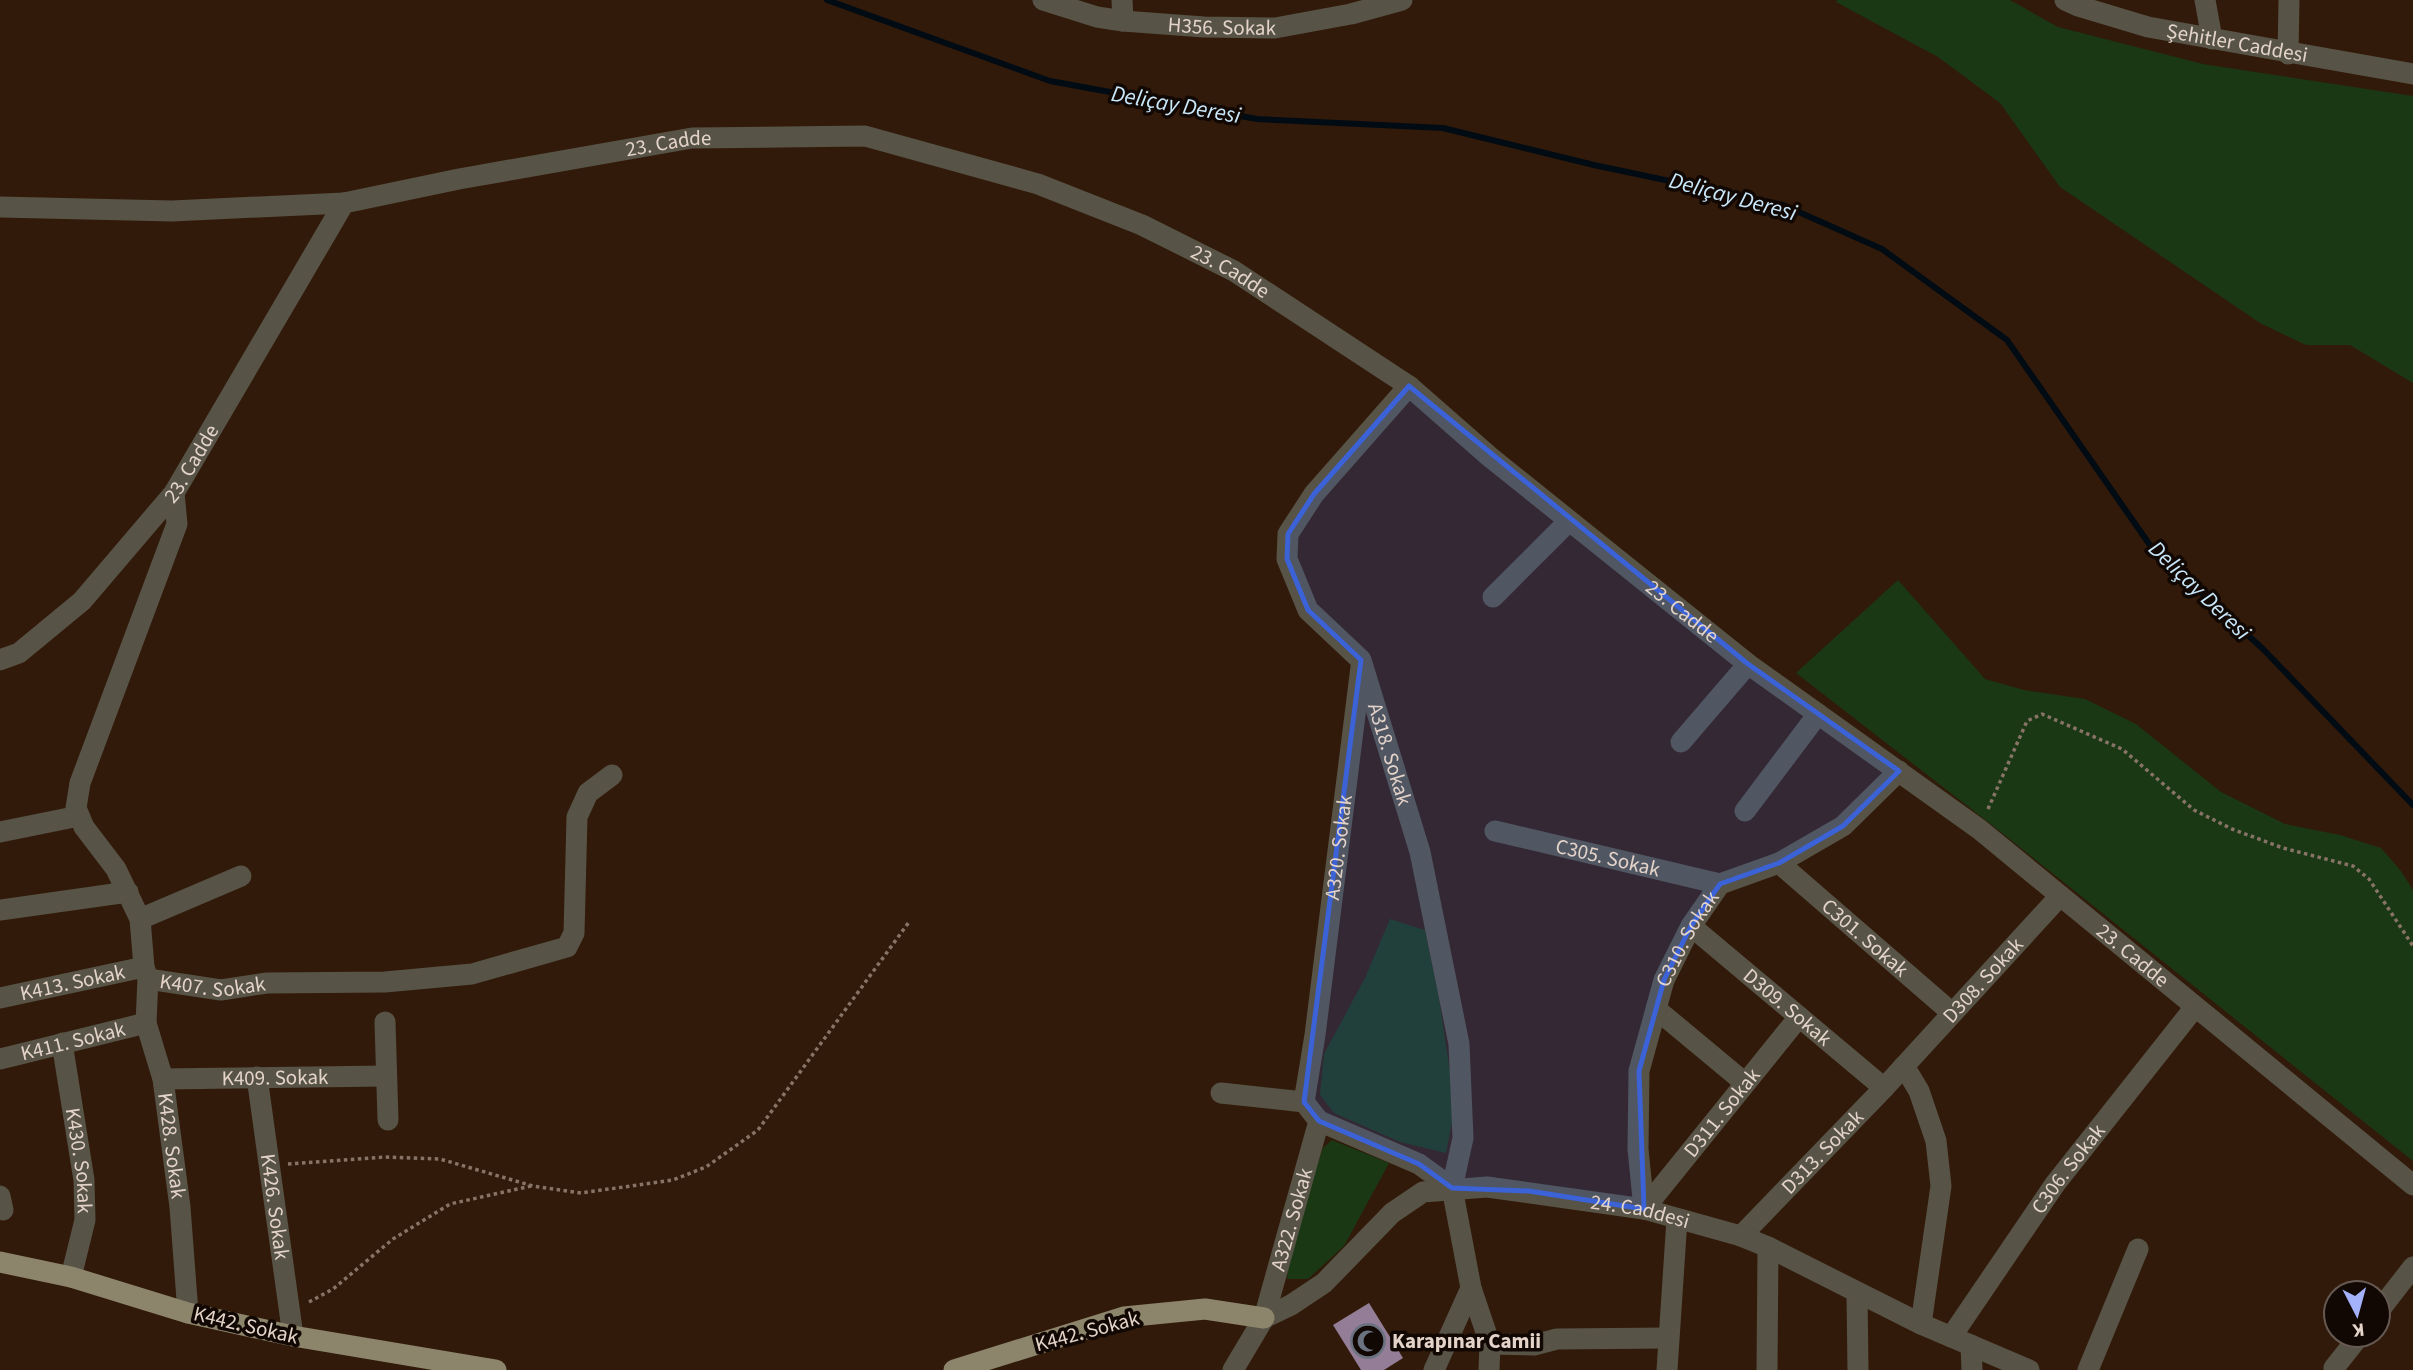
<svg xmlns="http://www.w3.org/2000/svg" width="2413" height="1370" font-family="'Source Sans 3',sans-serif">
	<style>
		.green { fill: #1b3814 }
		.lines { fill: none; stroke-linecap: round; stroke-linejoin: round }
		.stream { stroke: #000b14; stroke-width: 6 }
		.building { fill: #947e97 }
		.path { stroke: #887467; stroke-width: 3.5; stroke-dasharray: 3.5 3.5; stroke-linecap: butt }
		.minor { stroke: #575346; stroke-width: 21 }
		.major { stroke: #8d856b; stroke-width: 21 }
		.marked { fill: #3b62d6; fill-opacity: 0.2; stroke: #3b62d6; stroke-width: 5; stroke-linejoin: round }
		.labels { text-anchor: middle; stroke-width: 7; stroke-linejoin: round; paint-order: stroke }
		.street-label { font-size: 21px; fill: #e3d3c9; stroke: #120803 }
		.poi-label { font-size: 21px; font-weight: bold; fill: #e3d3c9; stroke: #120803; text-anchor: start }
		.water-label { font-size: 23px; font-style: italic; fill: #c9e8fb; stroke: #120803 }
	</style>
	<rect width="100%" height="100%" fill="#311a0a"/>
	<g class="green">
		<path d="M1837,0H2010L2058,27L2203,64L2413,96V383L2350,345H2306L2260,323L2060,187L2000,103L1938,57L1836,2Z"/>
		<path d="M1898,580L1985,679L2024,690L2085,699L2136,724L2221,792L2285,824L2340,835L2381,848L2401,871L2413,890V1161L1997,829L1796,673Z"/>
		<path d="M1390,919L1425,930L1439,998L1455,1107L1446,1153L1400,1142L1334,1113L1320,1095L1324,1054L1365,978Z"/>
		<path d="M1332,1140L1389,1163L1344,1246L1308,1279H1287L1291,1244L1323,1148Z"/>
	</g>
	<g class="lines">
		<path class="stream" d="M827,0L1050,81L1257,119L1443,128L1594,165L1783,205L1882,249L2007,340L2152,548L2263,649L2413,805"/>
	</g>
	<path class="building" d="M1369,1303L1403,1358L1384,1370H1361L1333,1325Z"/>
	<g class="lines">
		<g class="path">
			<path d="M1988,809L2027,721L2042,714L2122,749L2194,810L2232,829L2283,848L2353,866L2369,879L2413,946"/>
			<path d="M288,1164L384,1157L440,1159L533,1186L581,1193L673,1180L706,1167L758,1130L909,922"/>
			<path d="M309,1302L333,1289L393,1239L450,1204L531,1186"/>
		</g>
		<g class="minor">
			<path id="s1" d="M1043,0L1097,17L1123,21L1204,27L1275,28L1351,14L1402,0"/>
			<path d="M1122,0L1123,21"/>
			<path id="s2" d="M2065,0L2078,6L2148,27L2413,74"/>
			<path d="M2205,0L2212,39"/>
			<path d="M2288,54L2289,0"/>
			<path d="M0,207L172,211L344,203"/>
			<path id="s3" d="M1409,386L1314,494L1288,534L1287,559L1308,610L1361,660L1420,852L1459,1044L1463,1138L1452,1188L1471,1288L1434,1370"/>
			<path id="s4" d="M174,493L177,524L80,783L76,808L84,827L116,869L140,919L144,967L148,979L221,990L267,983L385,982L472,974L567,947L574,933L577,817L588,793L612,775"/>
			<path d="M1493,597L1569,521"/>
			<path id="s5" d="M0,660L19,653L82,601L174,493L344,203L459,179L692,138L865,136L1038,184L1142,225L1234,271L1409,386L1490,457L1748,664L1979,829L2413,1185"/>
			<path d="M1681,742L1748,664"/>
			<path d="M1745,811L1818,714"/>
			<path id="s6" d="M1495,831L1720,884"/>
			<path d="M0,832L79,816"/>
			<path id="s7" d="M1779,863L1952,1013"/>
			<path d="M0,910L128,892"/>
			<path d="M140,919L241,876"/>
			<path id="s8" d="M1691,926L1884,1088"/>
			<path id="s9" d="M148,979L146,1023L163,1079L180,1207L188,1313"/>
			<path id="s10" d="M0,998L144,967"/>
			<path d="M1656,1009L1745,1083"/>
			<path d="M385,1022L388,1120"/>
			<path id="s11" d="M62,1043L84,1180L85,1220L71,1277"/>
			<path id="s12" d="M0,1059L146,1023"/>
			<path d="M1904,1066L1919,1091L1936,1141L1941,1186L1921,1324"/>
			<path id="s13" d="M257,1077L293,1336"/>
			<path id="s14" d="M163,1079L386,1076"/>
			<path d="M1221,1093L1304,1102L1319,1121L1419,1164L1452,1188"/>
			<path id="s15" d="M1304,1102L1315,1035L1361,667"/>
			<path d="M0,1196L3,1210"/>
			<path id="s16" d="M1644,1209L1638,1149L1639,1071L1664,980L1691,926L1720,884L1779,863L1843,826L1899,771"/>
			<path id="s17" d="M1644,1209L1799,1017"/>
			<path id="s18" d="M1741,1236L1884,1088L2060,896"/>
			<path d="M1471,1288L1490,1344L1489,1370"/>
			<path d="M1857,1293L1858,1370"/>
			<path d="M2378,1312L2413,1267"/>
			<path id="s19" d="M1264,1318L1291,1305L1324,1283L1392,1213L1423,1192L1487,1187L1644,1209L1741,1236L1768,1247L1921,1324L2029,1370"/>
			<path id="s20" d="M1951,1337L2055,1184L2195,1007"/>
			<path d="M1490,1344L1534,1345L1557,1339L1668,1338"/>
			<path d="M1971,1345L1972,1370"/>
			<path d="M2334,1368L2360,1335"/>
			<path id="s21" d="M1233,1370L1264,1318L1319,1121"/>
			<path d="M1667,1370L1677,1219"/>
			<path d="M1767,1370L1768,1247"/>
			<path d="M2088,1370L2138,1249"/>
		</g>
		<g class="major">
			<path d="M0,1262L71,1277L188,1313L293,1336L496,1370"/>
			<path d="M954,1370L1124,1317L1205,1309L1264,1318"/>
		</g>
	</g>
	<path class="marked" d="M1409,386L1748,664L1899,771L1843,826L1779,863L1720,884L1691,926L1664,980L1639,1071L1644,1209L1529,1191L1452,1188L1419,1164L1319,1121L1304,1102L1361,660L1308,610L1287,559L1288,534L1314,494Z"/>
	<defs>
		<g id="mosque-ring" transform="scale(1.75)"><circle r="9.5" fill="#120803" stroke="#6b7280" stroke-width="1.5"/><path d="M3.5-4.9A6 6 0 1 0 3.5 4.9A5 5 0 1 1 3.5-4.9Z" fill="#6b7280"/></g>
	</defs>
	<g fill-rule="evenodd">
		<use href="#mosque-ring" x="1368" y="1341"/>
	</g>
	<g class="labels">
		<g class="street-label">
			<text dy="7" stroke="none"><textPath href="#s1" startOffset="182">H356. Sokak</textPath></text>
			<text dy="7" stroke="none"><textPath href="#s2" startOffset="178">Şehitler Caddesi</textPath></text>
			<text dy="7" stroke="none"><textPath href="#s5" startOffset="910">23. Cadde</textPath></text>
			<text dy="7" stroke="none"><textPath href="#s5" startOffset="1498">23. Cadde</textPath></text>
			<text dy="7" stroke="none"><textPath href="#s5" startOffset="278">23. Cadde</textPath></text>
			<text dy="7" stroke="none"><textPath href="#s5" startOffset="2065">23. Cadde</textPath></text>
			<text dy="7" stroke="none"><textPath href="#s3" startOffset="443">A318. Sokak</textPath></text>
			<text dy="7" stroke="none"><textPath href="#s15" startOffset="257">A320. Sokak</textPath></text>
			<text dy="7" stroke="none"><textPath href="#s6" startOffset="116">C305. Sokak</textPath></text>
			<text dy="7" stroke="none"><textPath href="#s7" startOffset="114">C301. Sokak</textPath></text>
			<text dy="7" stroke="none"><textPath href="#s16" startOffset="280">C310. Sokak</textPath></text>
			<text dy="7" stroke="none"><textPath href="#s5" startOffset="2632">23. Cadde</textPath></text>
			<text dy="7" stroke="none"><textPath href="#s4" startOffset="588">K407. Sokak</textPath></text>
			<text dy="7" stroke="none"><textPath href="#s18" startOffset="352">D308. Sokak</textPath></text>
			<text dy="7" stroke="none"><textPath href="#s10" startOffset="74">K413. Sokak</textPath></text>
			<text dy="7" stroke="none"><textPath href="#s8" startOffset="126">D309. Sokak</textPath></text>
			<text dy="7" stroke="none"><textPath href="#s12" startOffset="75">K411. Sokak</textPath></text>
			<text dy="7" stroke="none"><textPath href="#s14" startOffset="112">K409. Sokak</textPath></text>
			<text dy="7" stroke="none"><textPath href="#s17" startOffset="124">D311. Sokak</textPath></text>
			<text dy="7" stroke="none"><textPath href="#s9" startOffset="170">K428. Sokak</textPath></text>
			<text dy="7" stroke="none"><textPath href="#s18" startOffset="117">D313. Sokak</textPath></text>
			<text dy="7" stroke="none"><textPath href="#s11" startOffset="119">K430. Sokak</textPath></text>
			<text dy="7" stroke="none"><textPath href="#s20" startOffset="205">C306. Sokak</textPath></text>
			<text dy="7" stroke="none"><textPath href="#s13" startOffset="131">K426. Sokak</textPath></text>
			<text dy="7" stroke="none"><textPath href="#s19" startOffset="424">24. Caddesi</textPath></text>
			<text dy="7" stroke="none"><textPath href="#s21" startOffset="163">A322. Sokak</textPath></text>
			<text transform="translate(246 1325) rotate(13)" y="7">K442. Sokak</text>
			<text transform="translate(1087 1331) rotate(-15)" y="7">K442. Sokak</text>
		</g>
		<g class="poi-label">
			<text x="1392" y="1348">Karapınar Camii</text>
		</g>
		<g class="water-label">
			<text transform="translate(1176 104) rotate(10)" y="8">Deliçay Deresi</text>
			<text transform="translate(1733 196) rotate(15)" y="8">Deliçay Deresi</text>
			<text transform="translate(2200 590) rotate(44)" y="8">Deliçay Deresi</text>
		</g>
	</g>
	<g transform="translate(2357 1314) rotate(174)"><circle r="33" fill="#120803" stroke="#665952" stroke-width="2"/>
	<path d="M0-5L12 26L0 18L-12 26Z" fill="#a4b2fc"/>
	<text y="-10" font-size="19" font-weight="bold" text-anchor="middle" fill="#e3d3c9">K</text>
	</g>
</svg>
